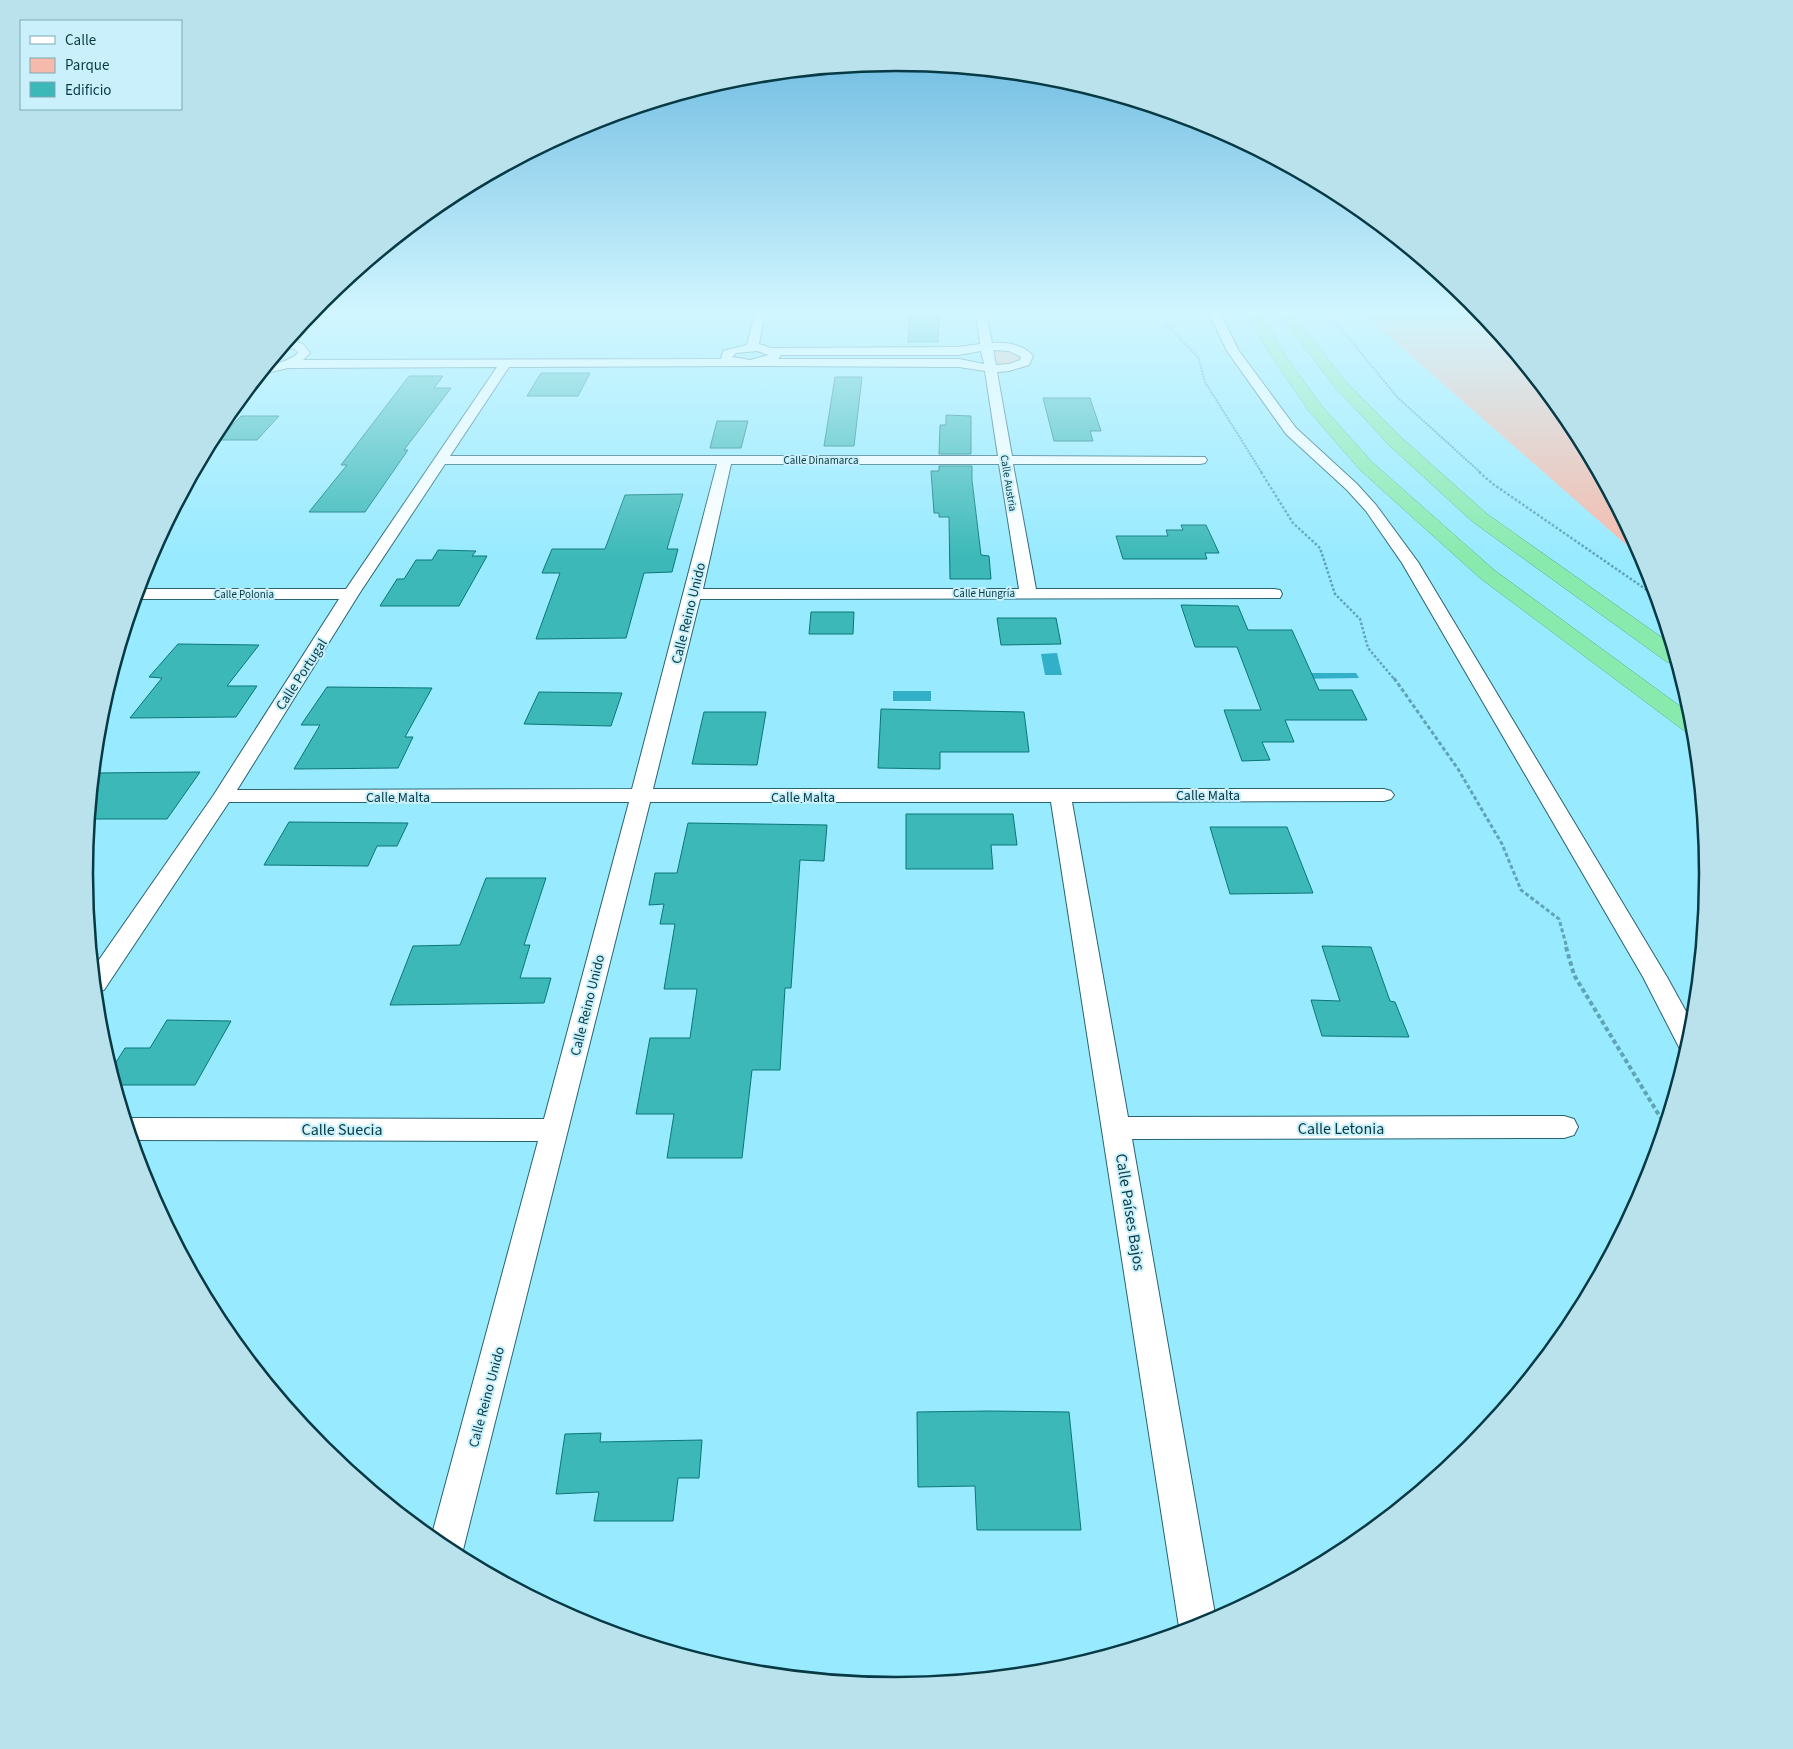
<svg xmlns="http://www.w3.org/2000/svg" width="1793" height="1749" font-family="'Source Sans 3',sans-serif">
	<style>
		.green { fill: #f5baab }
		.water { fill: #32afc9 }
		.building { fill: #3cb8b8; stroke: #0c7676 }
		.lines { fill: none; stroke-linecap: round; stroke-linejoin: round }
		.street-casing { stroke: #296371; stroke-width: 2 }
		.highway-casing { stroke: #5cac89; stroke-width: 1 }
		.path-far3 { stroke: #5ea4b5; stroke-width: 2; stroke-dasharray: 2 1; stroke-linecap: butt }
		.path-far2 { stroke: #5ea4b5; stroke-width: 2.5; stroke-dasharray: 2.5 2; stroke-linecap: butt }
		.path-far1 { stroke: #5ea4b5; stroke-width: 3; stroke-dasharray: 4 2.5; stroke-linecap: butt }
		.path { stroke: #5ea4b5; stroke-width: 4; stroke-dasharray: 4.5 3; stroke-linecap: butt }
		.street { fill: #fff; fill-rule: evenodd }
		.highway { fill: #89eaad; fill-rule: evenodd }
		.labels { text-anchor: middle; stroke-width: 4; stroke-linejoin: round; paint-order: stroke }
		.far-street-label { font-size: 11px; fill: #073a45; stroke: #caf1fb }
		.street-label { font-size: 14px; fill: #073a45; stroke: #caf1fb }
		.near-street-label { font-size: 16px; fill: #073a45; stroke: #caf1fb }
		.rim { fill: none; stroke: #073a45; stroke-width: 2.5 }
	</style>
	<rect width="100%" height="100%" fill="#98eaff"/>
	<g class="green">
		<path d="M1362,313H1481L1572,424L1646,562Z"/>
		<path d="M1005,349L1020,354L1021,359C1013,367 1006,367 997,363L995,351Z"/>
	</g>
	<g class="water">
		<path d="M1057,653L1062,675H1045L1041,654Z"/>
		<path d="M1291,673H1356L1359,678L1294,679Z"/>
		<rect x="893" y="691" width="38" height="10"/>
	</g>
	<g class="building">
		<path d="M910,313H939L938,342H908Z"/>
		<path d="M541,373H590L578,396H527Z"/>
		<path d="M409,376H443L434,388H451L404,450H408L365,512H309L347,465H341Z"/>
		<path d="M835,377H862L854,446H824Z"/>
		<path d="M1043,398H1090L1101,431H1090L1093,441H1054Z"/>
		<path d="M946,415L971,416V454H939L940,425H946Z"/>
		<path d="M241,416H279L257,440H218Z"/>
		<path d="M717,421H748L741,448H710Z"/>
		<path d="M939,466H972V480L981,555L989,556L991,579H950L949,517H939V513H934L931,471H939Z"/>
		<path d="M683,494L667,549H678L672,572L644,573L626,638L536,639L560,573H542L552,549H605L625,495Z"/>
		<path d="M1181,525H1206L1219,553H1205L1207,559H1123L1116,536H1168L1166,530H1183Z"/>
		<path d="M438,550L476,551L472,556H487L459,606H380L397,579H404L416,560H432Z"/>
		<path d="M1181,605L1238,606L1248,630H1292L1319,690H1352L1367,720H1285L1294,742H1262L1270,760L1242,761L1224,710H1261L1237,647H1195Z"/>
		<path d="M811,612H854L853,634H809Z"/>
		<path d="M997,618H1056L1061,644L1001,645Z"/>
		<path d="M178,644L259,645L227,686H257L236,717L130,718L162,678L149,677Z"/>
		<path d="M327,687L432,688L405,737H413L398,768L294,769L320,725H301Z"/>
		<path d="M539,692L622,693L611,726L524,724Z"/>
		<path d="M881,709L1024,712L1029,752H940V769L878,768Z"/>
		<path d="M704,712H766L757,765L692,764Z"/>
		<path d="M200,772L167,819H90L95,773Z"/>
		<path d="M906,814H1013L1017,845H991L993,869H906Z"/>
		<path d="M289,822L408,823L397,846H377L368,866L264,865Z"/>
		<path d="M688,823L827,825L824,861L800,860L791,988H785L780,1070H752L742,1158H667L674,1114H636L650,1038H690L697,989H664L675,924H660L664,904L649,905L655,873H677Z"/>
		<path d="M1210,827H1287L1313,893L1230,894Z"/>
		<path d="M486,878H546L524,945H530L520,978H551L544,1003L390,1005L413,946L460,945Z"/>
		<path d="M1322,946L1371,947L1390,1001L1395,1002L1409,1037L1322,1036L1311,1000L1340,1001Z"/>
		<path d="M167,1020L231,1021L195,1085H116L111,1070L125,1048H150Z"/>
		<path d="M988,1411L1069,1412L1081,1530H977L975,1486L918,1487L917,1412Z"/>
		<path d="M601,1433L600,1442L702,1440L699,1478H678L673,1521H594L599,1492L556,1494L565,1434Z"/>
	</g>
	<g class="lines">
		<g class="street-casing">
			<g id="street">
				<path d="M312,313H324L299,338L297,342L303,344L310,353L303,360L721,359L723,351L747,345L755,313H765L759,344L771,348L958,347L980,344L976,313H986L992,343C1006,342 1023,344 1033,356L1029,365L1009,371L997,372L1012,456L1205,457L1207,460L1205,463L1200,464H1013L1036,589H1274L1280,590L1282,594L1280,598L700,599L653,789H1384L1391,791L1394,795L1391,799L1384,801L1072,802L1128,1117L1564,1116L1574,1119L1578,1127L1574,1135L1564,1138L1132,1139L1216,1620L1181,1633L1179,1627L1051,802H650L461,1558L445,1549L431,1538L538,1141L133,1140L126,1119L129,1118L544,1119L629,802H229L104,990L96,992L94,967L213,796L339,599H137L139,589H346L497,367L288,368L262,374C273,361 286,364 298,353L295,349L284,347ZM993,350L1009,351L1021,357L1020,360L1009,364L996,365ZM757,351L769,355L750,360L732,357L736,353ZM981,351L984,364L959,359H778L781,355H958ZM759,366L959,367L985,371L998,456H450L509,367ZM445,464H717L632,789L237,790L359,594ZM731,464H999L1019,589H703Z"/>
				<path d="M1209,313H1220L1239,351L1296,428L1357,484L1376,505L1418,562L1667,977L1694,1026L1687,1053L1681,1051L1643,977L1402,563L1366,511L1347,490L1286,434L1227,351Z"/>
			</g>
		</g>
		<g class="highway-casing">
			<g id="highway">
				<path d="M1247,313H1261L1287,358L1321,405L1372,462L1494,570L1692,715L1695,734L1686,732L1480,578L1360,470L1309,411L1273,359Z"/>
				<path d="M1279,313H1293L1344,380L1403,439L1487,514L1671,644L1677,663L1667,662L1473,522L1391,447L1334,386Z"/>
			</g>
		</g>
		<g class="path-far3">
			<path d="M1160,313L1167,326L1198,357L1205,382L1262,473"/>
			<path d="M1328,313L1398,398L1481,473"/>
		</g>
		<g class="path-far2">
			<path d="M1261,472L1293,523L1320,548L1335,594L1360,619L1368,648L1395,680"/>
			<path d="M1479,472L1493,484L1657,597"/>
		</g>
		<path class="path-far1" d="M1394,678L1458,769L1502,844L1521,890L1559,919L1567,948"/>
		<path class="path" d="M1566,947L1574,975L1665,1125"/>
		<use href="#street" class="street"/>
		<use href="#highway" class="highway"/>
	</g>
	<linearGradient id="sky" x2="0" y2="1"><stop stop-color="#5fb2dc"/><stop offset="0.56" stop-color="#d1f6ff"/><stop offset="1" stop-color="#d1f6ff" stop-opacity="0"/></linearGradient>
	<rect width="1793" height="558" fill="url(#sky)"/>
	<g class="labels">
		<g class="far-street-label">
			<text x="821" y="464">Calle Dinamarca</text>
			<text transform="translate(1009 483) rotate(81)" y="4">Calle Austria</text>
			<text x="984" y="597">Calle Hungría</text>
			<text x="244" y="598">Calle Polonia</text>
		</g>
		<g class="street-label">
			<text transform="translate(688 613) rotate(-76)" y="5">Calle Reino Unido</text>
			<text transform="translate(301 674) rotate(-57)" y="5">Calle Portugal</text>
			<text x="1208" y="800">Calle Malta</text>
			<text x="398" y="802">Calle Malta</text>
			<text x="803" y="802">Calle Malta</text>
			<text transform="translate(587 1005) rotate(-76)" y="5">Calle Reino Unido</text>
			<text transform="translate(486 1397) rotate(-75)" y="5">Calle Reino Unido</text>
		</g>
		<g class="near-street-label">
			<text x="1341" y="1134">Calle Letonia</text>
			<text x="342" y="1135">Calle Suecia</text>
			<text transform="translate(1131 1212) rotate(81)" y="6">Calle Países Bajos</text>
		</g>
	</g>
	<path d="M0 0H1793V1749H0ZM93 874a803 803 0 1 1 1606 0a803 803 0 1 1-1606 0Z" fill="#bae2ec" fill-rule="evenodd"/>
	<path class="rim" d="M93 874a803 803 0 1 1 1606 0a803 803 0 1 1-1606 0Z"/>
	<rect x="20" y="20" width="162" height="90" fill="#caf1fb" stroke="#7ca8b2"/>
	<rect x="30" y="36" width="25" height="8" fill="#ffffff" stroke="#7ca8b2"/>
	<text x="65" y="45" font-size="15" fill="#073a45">Calle</text>
	<rect x="30" y="58" width="25" height="15" fill="#f5baab" stroke="#7ca8b2"/>
	<text x="65" y="70" font-size="15" fill="#073a45">Parque</text>
	<rect x="30" y="82" width="25" height="15" fill="#3cb8b8" stroke="#7ca8b2"/>
	<text x="65" y="95" font-size="15" fill="#073a45">Edificio</text>
</svg>
